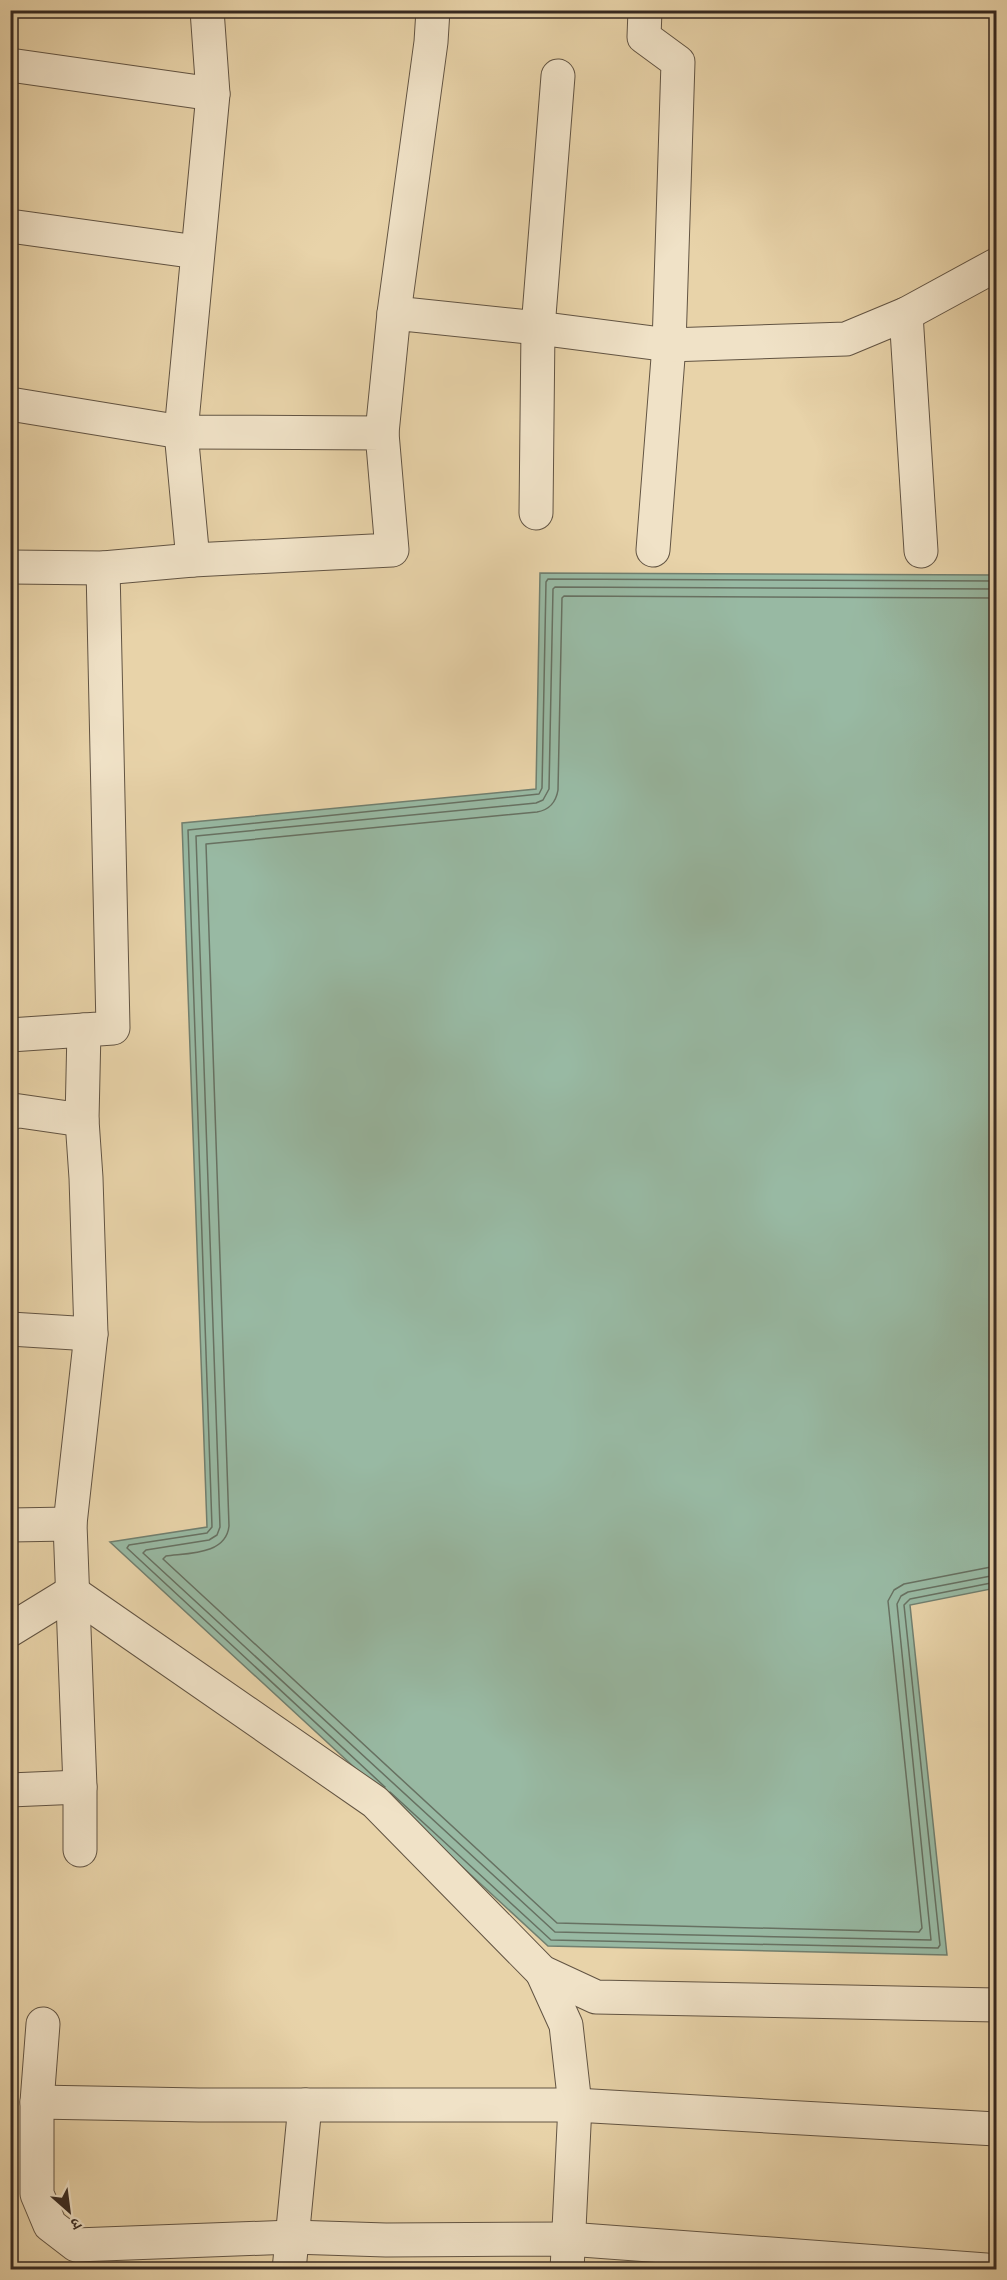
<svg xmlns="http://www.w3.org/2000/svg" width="1007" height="2280" font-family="'IM FELL Great Primer','Noto Serif Devanagari',serif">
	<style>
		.water { fill: #98b9a3; stroke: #717f6f; stroke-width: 1.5 }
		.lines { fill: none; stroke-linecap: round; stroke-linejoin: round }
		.shore { stroke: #677162; stroke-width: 1.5 }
		.street-casing { stroke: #625443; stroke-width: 35 }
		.street { stroke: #f0e2c7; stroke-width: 33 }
	</style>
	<rect width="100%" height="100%" fill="#e8d3a9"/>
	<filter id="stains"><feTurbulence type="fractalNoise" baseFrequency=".00333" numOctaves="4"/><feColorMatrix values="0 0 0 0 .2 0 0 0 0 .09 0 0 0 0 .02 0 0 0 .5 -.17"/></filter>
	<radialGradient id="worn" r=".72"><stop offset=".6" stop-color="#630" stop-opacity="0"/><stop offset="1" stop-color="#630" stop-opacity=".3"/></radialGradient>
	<path class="water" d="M540,573L996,575V1588L910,1605L947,1955L548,1946L110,1542L207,1527L182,823L536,789Z"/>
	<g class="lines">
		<g class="shore">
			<path d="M996,589L555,587L553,589L549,789L543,800L536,803L196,836L220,1527L217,1535L209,1540L146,1550L143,1553L555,1932L931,1940L897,1604L901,1596L908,1592L996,1575"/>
			<path d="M996,598L564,596L562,598L558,790C556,802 549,810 537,812L206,844L229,1526C226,1555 188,1553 166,1556L163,1559L557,1923L919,1932L922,1928L888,1601L894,1590L904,1584L996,1566"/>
			<path d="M385,1787L127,1548L129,1545L207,1533L212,1527L188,830L539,794L542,788L546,582L548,579L996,581"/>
			<path d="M390,1792L551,1940L938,1948L940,1945L904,1605L910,1599L996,1582"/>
		</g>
		<g class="street-casing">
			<g id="street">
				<path d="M645,10L644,37L678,62L669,345L653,550"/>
				<path d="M10,65L213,94"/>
				<path d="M10,226L197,252"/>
				<path d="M394,313L431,42L433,10"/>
				<path d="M906,314L921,551"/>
				<path d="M10,404L181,432L382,433L392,550L193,560L103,568L10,567"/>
				<path d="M382,433L394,313L538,328L669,345L846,339L906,314L996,265"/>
				<path d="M536,513L538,328L558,76"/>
				<path d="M193,560L181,432L213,94L207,10"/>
				<path d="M10,1035L84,1030"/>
				<path d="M10,1114L13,1110L82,1120L84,1030L113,1028L103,568"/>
				<path d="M10,1329L91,1334"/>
				<path d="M10,1525L70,1524"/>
				<path d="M10,1630L72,1592L375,1802L542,1972L596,1997L996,2005"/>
				<path d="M10,1790L80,1787"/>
				<path d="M80,1850V1787L70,1524L91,1334L86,1178L82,1120"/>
				<path d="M542,1972L566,2025L575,2105L567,2270"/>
				<path d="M43,2024L37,2102V2194L50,2225L76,2245L292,2237L386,2240L568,2239L986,2270"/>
				<path d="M37,2102L199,2105H575L996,2129"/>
				<path d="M289,2270L305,2105"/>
			</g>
		</g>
		<use href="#street" class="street"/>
	</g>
	<rect width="1007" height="2280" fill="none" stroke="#e8d3a9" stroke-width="36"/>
	<rect x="12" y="12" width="983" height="2256" fill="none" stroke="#362921" stroke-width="3"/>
	<rect x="18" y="18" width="971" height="2244" fill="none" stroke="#362921" stroke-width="1.5"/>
	<g transform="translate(69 2211) rotate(152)" stroke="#f0e2c7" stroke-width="4.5" paint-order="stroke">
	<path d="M0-4.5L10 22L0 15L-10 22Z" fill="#362921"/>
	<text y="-9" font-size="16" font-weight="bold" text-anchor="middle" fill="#362921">उ</text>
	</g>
	<rect width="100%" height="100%" filter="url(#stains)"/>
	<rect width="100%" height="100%" fill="url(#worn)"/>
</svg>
